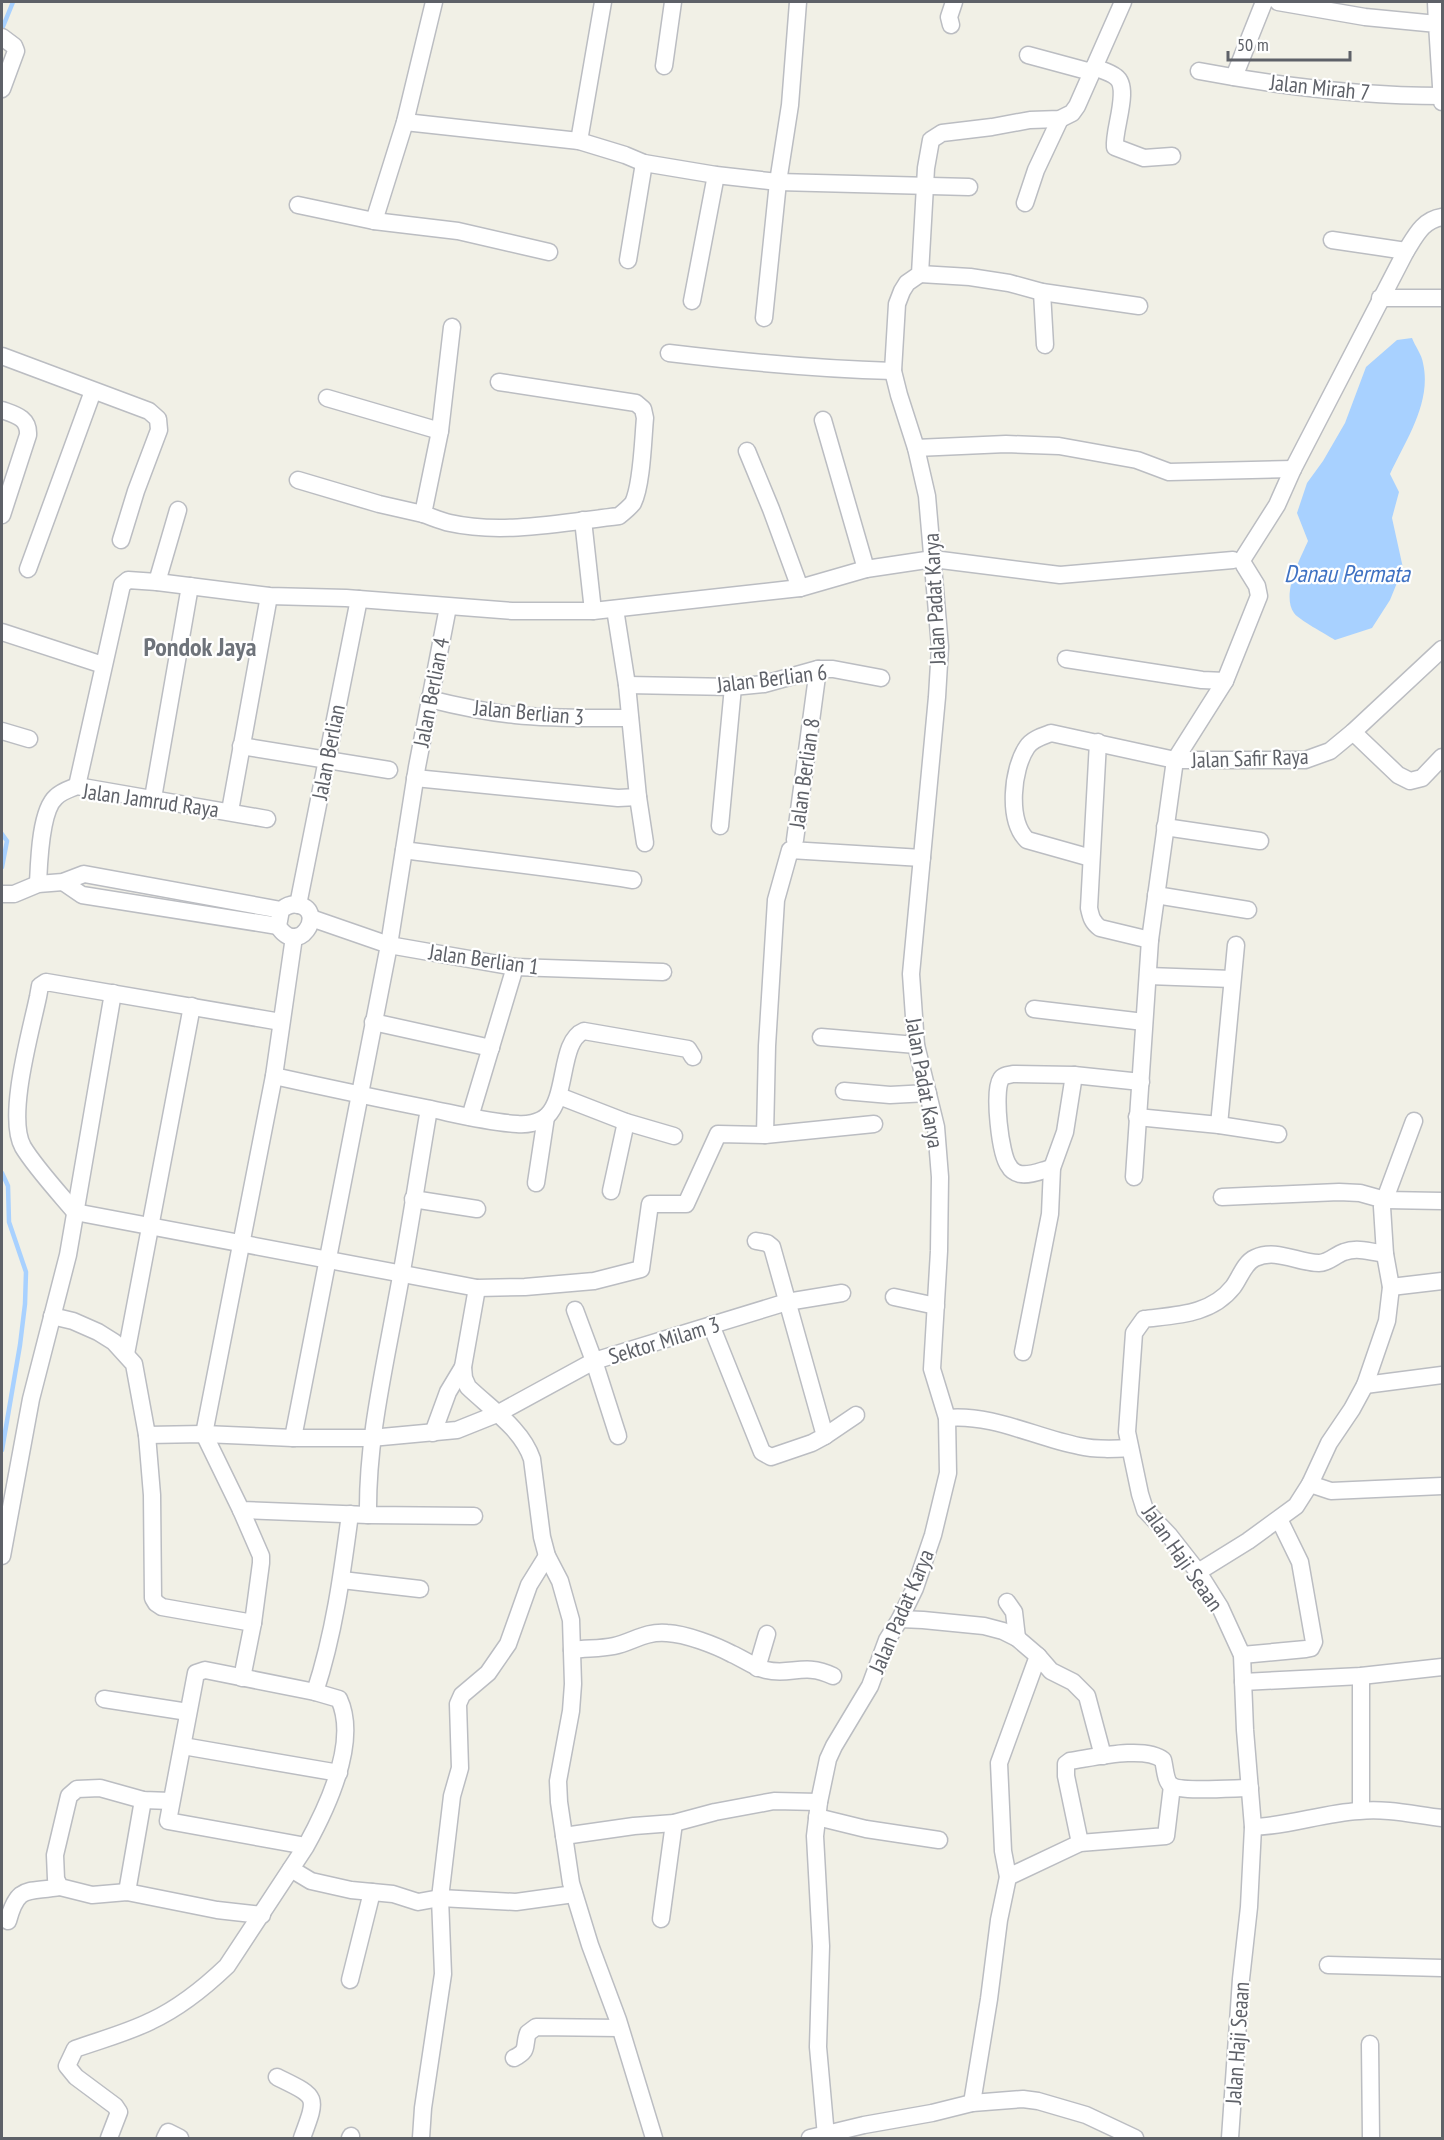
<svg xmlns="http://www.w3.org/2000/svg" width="1444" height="2140" font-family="'PT Sans Narrow',sans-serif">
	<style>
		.water { fill: #a8d1ff }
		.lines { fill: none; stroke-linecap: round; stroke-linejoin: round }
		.stream { stroke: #a8d1ff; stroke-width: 4.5 }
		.street-casing { stroke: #bbbdc2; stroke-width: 19 }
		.street { stroke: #fff; stroke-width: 16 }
		.labels { text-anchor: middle; stroke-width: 4.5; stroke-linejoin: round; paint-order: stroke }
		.street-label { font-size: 22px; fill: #5e6168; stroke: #fff }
		.water-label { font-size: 24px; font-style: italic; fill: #3f72c3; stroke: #fff }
		.quarter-label { font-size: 26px; font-weight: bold; fill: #6e737a; stroke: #fff }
	</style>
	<rect width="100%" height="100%" fill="#f1f0e6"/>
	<path class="water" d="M1412,338C1415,346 1422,355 1423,363C1432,402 1406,440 1390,474L1399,492L1392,518L1403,568L1390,600L1372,628L1335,640C1326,634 1299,620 1294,613C1281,595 1300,559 1308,541L1297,513L1307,483L1323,461L1345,423L1366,367L1397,340Z"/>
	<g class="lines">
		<g class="stream">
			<path d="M2,29L13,2"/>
			<path d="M2,834L7,841L2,867"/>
			<path d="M2,1173L8,1186L9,1222L26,1272L25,1304L20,1345L2,1450"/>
		</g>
		<g class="street-casing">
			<g id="street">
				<path d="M1278,2L1365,17L1437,24L1442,102"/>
				<path d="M1436,2L1437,24"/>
				<path d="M951,25L949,17L954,2"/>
				<path d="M2,37L14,46L16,51L2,89"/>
				<path d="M1028,55L1091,72"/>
				<path d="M664,66L673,2"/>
				<path d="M1094,67C1101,70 1110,72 1116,77C1131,88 1113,130 1115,147L1144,158L1172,156"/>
				<path d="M1199,71C1278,86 1361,96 1442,96"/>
				<path d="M1234,77L1264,2"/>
				<path d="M405,122L579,141L625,155L644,163L716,175L778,182L969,187"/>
				<path d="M579,141L603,2"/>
				<path d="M1025,203L1036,170L1060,119"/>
				<path d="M298,205L374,221L458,231L549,252"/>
				<path d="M374,221L405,122L434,2"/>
				<path d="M1332,240L1406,251"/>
				<path d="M628,260L644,163"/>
				<path d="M920,274L970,277L1009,283L1042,292L1139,306"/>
				<path d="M1042,292L1045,345"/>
				<path d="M1380,298H1442"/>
				<path d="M692,301L716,175"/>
				<path d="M764,318L778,182L790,105L798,2"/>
				<path d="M452,327L440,431L423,514C432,517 441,521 450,523C503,535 566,522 619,516C624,512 629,508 633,503C642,485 643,439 645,418L643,409L636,403L499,382"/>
				<path d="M669,353C744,362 818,369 893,371"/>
				<path d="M2,356L149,411L158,419L159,430L136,491L121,540"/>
				<path d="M327,398L440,431"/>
				<path d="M2,410C16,415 29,418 28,435L2,515"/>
				<path d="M823,420L866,569"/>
				<path d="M916,448L1006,444L1059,446L1137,460L1169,472L1293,469"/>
				<path d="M747,451L771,509L800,588"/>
				<path d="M298,480L379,504L423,514"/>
				<path d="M583,520L593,611"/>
				<path d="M1244,557L1277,505L1293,469L1406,251C1416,235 1423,220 1442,217"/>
				<path d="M28,569L93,391"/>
				<path d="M157,582L178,510"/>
				<path d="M2,632L103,665"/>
				<path d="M1066,659L1202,680L1225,681"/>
				<path d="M627,685L733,687L764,684L818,669H833L881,678"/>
				<path d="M429,699C457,706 485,712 515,715C553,719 592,718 630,718"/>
				<path d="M2,731L29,739"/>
				<path d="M1353,732L1398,775L1410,781L1422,778L1442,757"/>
				<path d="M1098,742L1089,908C1091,917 1092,922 1100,928L1150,940"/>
				<path d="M241,746L389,770"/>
				<path d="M415,778L618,798L638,797L627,685L615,609"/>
				<path d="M77,786L122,585L128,580L157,582L269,596L346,598L512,611H593L800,588L866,569L933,559L1060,575L1233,560"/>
				<path d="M638,797L645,843"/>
				<path d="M153,798L190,586"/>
				<path d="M230,811L269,596"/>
				<path d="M720,826L733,687"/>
				<path d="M1165,827L1260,841"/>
				<path d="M795,840L818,669"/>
				<path d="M404,850C480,860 557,868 633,880"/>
				<path d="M1091,858L1027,840C1007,820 1012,769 1027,747C1032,739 1043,736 1051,733L1175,760H1305L1330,751L1353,732L1442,649"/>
				<path d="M63,882L82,895L278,926"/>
				<path d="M38,884C39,863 40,811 56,797C62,791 70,789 77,786L267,819"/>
				<path d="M2,894H14L38,884L63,882L84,874L281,910C286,906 292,903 299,905C327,912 298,958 278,926L281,910"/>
				<path d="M1156,895L1248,910"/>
				<path d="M298,905L359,599"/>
				<path d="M311,918L389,945L515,967L663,972"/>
				<path d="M294,937L274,1076L204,1434L241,1510L368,1515L474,1516"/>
				<path d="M1148,976L1232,979"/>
				<path d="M1034,1009L1144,1022"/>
				<path d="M281,1022L46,982L40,986L38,997C31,1031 6,1117 23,1147C35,1167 59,1193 75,1212L477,1288L525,1287L594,1281L641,1269L650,1204H686L718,1134L765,1135L874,1124"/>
				<path d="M373,1022L491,1048"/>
				<path d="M821,1037L916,1045"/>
				<path d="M274,1076C324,1087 375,1098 426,1108C456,1114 486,1122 517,1124C526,1125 539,1123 547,1116C568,1096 559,1041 584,1031L688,1049L693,1057"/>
				<path d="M844,1091L890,1095L928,1093"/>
				<path d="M559,1096L626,1122L674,1136"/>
				<path d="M470,1117L515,967"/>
				<path d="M1137,1117L1219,1125L1278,1134"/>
				<path d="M1219,1125L1236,945"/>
				<path d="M765,1135L767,1046L776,900L790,850L922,858"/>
				<path d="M1052,1168C1042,1170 1031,1176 1020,1174C1016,1173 1011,1170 1009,1166C1000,1155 993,1091 1001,1079C1003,1075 1009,1075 1013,1074L1074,1075L1141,1082"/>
				<path d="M1134,1177L1150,940L1175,760L1225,681L1259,596L1257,586L1244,565"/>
				<path d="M536,1183L546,1117"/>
				<path d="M611,1191L626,1122"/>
				<path d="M1222,1197L1339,1192L1360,1193L1385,1200L1442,1201"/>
				<path d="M413,1199L477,1209"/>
				<path d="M1391,1287L1442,1281"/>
				<path d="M477,1288L463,1367L464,1378L468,1387C491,1409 522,1429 532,1459L542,1537L547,1556L560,1581L571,1620L573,1684L571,1711L558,1781L559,1802L571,1883L590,1945L618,2020L654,2138"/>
				<path d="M894,1297L936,1306"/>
				<path d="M575,1310L594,1361L618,1436"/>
				<path d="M52,1316L73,1321L98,1332L114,1342L134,1364L147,1435L204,1434L293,1438H371L457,1430L497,1414L594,1361L787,1302L842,1293"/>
				<path d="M711,1325L762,1452L771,1457L812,1443L825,1436L772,1247L767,1243L756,1241"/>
				<path d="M1023,1352L1050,1214L1052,1168L1065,1132L1074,1075"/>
				<path d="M126,1354L192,1006"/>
				<path d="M1365,1385L1442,1375"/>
				<path d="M947,1418C993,1414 1034,1437 1079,1446C1096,1450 1114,1449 1130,1448"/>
				<path d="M433,1433L448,1392L463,1367"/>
				<path d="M147,1435L152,1495L153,1598L156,1603L162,1607L253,1623"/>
				<path d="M825,1436L856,1415"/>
				<path d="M293,1438L389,945L417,767L448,607"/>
				<path d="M1310,1484L1331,1491L1442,1486"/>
				<path d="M241,1510L261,1556V1563L253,1623L242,1678"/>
				<path d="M368,1515C367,1441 384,1370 397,1298C409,1235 418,1172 429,1109"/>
				<path d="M2,1556L31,1399L68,1255L113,993"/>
				<path d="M1198,1572L1248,1541L1296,1506L1310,1484L1329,1443L1352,1409L1365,1385L1387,1321L1391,1287L1385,1254L1382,1207L1414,1121"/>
				<path d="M342,1580L420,1589"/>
				<path d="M1007,1602L1014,1612L1017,1638"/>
				<path d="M900,1619L923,1620L984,1626L1003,1631L1017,1638L1038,1656L999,1763L1003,1851L1008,1877L999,1920L989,1999L972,2103"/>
				<path d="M572,1650C586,1648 600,1649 614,1646C633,1642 645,1631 667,1633C686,1634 715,1645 732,1654C744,1659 753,1667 766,1670C791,1676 804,1662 833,1676"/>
				<path d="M1242,1655L1306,1649L1311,1648L1314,1642L1300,1562L1279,1519"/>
				<path d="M1038,1656L1051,1671L1073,1682L1087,1696L1103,1756"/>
				<path d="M757,1668L767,1634"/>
				<path d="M1361,1676V1810"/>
				<path d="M1243,1682L1361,1676L1442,1667"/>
				<path d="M315,1692C334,1634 342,1575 350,1514"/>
				<path d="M104,1699L188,1712"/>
				<path d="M183,1746L339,1773"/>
				<path d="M171,1801L143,1800L100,1788L77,1789L69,1796L55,1855L56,1879L60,1887L92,1895L127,1892L217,1910L262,1915"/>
				<path d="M817,1817L866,1829L939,1840"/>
				<path d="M1253,1827C1289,1826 1323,1813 1359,1811C1387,1808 1415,1815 1442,1818"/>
				<path d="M564,1836L634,1826L674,1823L715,1812L774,1801L819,1802"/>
				<path d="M1080,1843L1066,1776V1764L1070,1761C1092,1758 1145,1745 1163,1760C1165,1767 1165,1782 1172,1786C1182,1792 1236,1788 1250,1788"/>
				<path d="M291,1869L311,1881L351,1890L393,1894L418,1902L440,1898L516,1902L574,1894"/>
				<path d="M1008,1877L1080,1843L1166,1836L1172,1786"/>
				<path d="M127,1892L143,1800"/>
				<path d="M661,1919L674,1823"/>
				<path d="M8,1921C18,1884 27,1893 60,1887"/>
				<path d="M1328,1965L1442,1968"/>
				<path d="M350,1980L372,1892"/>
				<path d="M1370,2044L1371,2138"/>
				<path d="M514,2058C530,2050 523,2046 528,2033L536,2027L620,2028"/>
				<path d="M277,2077C318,2097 318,2095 302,2138"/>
				<path d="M826,2136L818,2047L821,1946L815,1836L819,1802L828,1759L834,1746L870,1686L887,1640L900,1619L915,1588L933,1535L948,1473L947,1418L932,1369L939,1251L940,1177L936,1127L916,1045L911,974L937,697L940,647L927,496L916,448L899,395L893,371L897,304L902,291L907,283L920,274L926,168L931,140L942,133L992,127L1030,120L1060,119L1072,113L1077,106L1123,2"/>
				<path d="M109,2138L119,2112L115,2106L76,2077L67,2066L75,2049C100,2040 127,2033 151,2021C179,2008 204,1988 227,1966L306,1846C327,1808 359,1742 339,1699L315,1692L205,1670L196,1673L168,1821L306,1846"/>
				<path d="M165,2138L168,2132L180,2138"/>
				<path d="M350,2138L351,2136"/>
				<path d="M421,2138L423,2108L443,1974L440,1898L452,1796L460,1768L458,1704L462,1695L488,1673L508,1644L529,1585L547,1556"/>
				<path d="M810,2138L864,2125L932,2113L972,2103L1023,2099L1038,2101L1086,2115L1135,2138"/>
				<path d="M1230,2138L1241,1979L1249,1907L1253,1827L1245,1730L1242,1655L1220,1607L1198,1572L1169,1535L1145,1510L1140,1494L1127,1432L1134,1333L1144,1319C1176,1315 1211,1315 1233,1287C1240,1278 1244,1263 1255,1258C1276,1248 1298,1263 1319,1263C1329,1263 1335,1255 1344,1252C1357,1247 1372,1252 1385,1254"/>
			</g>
		</g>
		<use href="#street" class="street"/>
	</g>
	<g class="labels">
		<g class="street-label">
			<text transform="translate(1320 87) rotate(6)" y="8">Jalan Mirah 7</text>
			<text transform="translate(934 599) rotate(-93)" y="8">Jalan Padat Karya</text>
			<text transform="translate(772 678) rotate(-7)" y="8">Jalan Berlian 6</text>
			<text transform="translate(431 692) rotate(-79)" y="8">Jalan Berlian 4</text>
			<text transform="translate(529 712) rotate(5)" y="8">Jalan Berlian 3</text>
			<text transform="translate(328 752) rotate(-79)" y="8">Jalan Berlian</text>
			<text transform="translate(1250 758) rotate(-2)" y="8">Jalan Safir Raya</text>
			<text transform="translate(804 773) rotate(-82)" y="8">Jalan Berlian 8</text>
			<text transform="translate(151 800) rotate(8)" y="8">Jalan Jamrud Raya</text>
			<text transform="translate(484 959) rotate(8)" y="8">Jalan Berlian 1</text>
			<text transform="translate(925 1083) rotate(80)" y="8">Jalan Padat Karya</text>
			<text transform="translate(664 1340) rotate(-17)" y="8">Sektor Milam 3</text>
			<text transform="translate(1183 1558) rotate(55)" y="8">Jalan Haji Seaan</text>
			<text transform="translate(901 1611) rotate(-67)" y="8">Jalan Padat Karya</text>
			<text transform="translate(1237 2043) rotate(-86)" y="8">Jalan Haji Seaan</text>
		</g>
		<g class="water-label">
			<text x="1347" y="582">Danau Permata</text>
		</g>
		<g class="quarter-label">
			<text x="200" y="656">Pondok Jaya</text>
		</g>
	</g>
	<rect width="1444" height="2140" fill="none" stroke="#5e6168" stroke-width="6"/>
	<path d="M1228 51v9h122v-9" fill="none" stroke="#5e6168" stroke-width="3"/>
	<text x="1237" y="51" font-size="18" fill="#5e6168" stroke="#ffffff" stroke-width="4.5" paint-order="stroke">50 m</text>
</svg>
